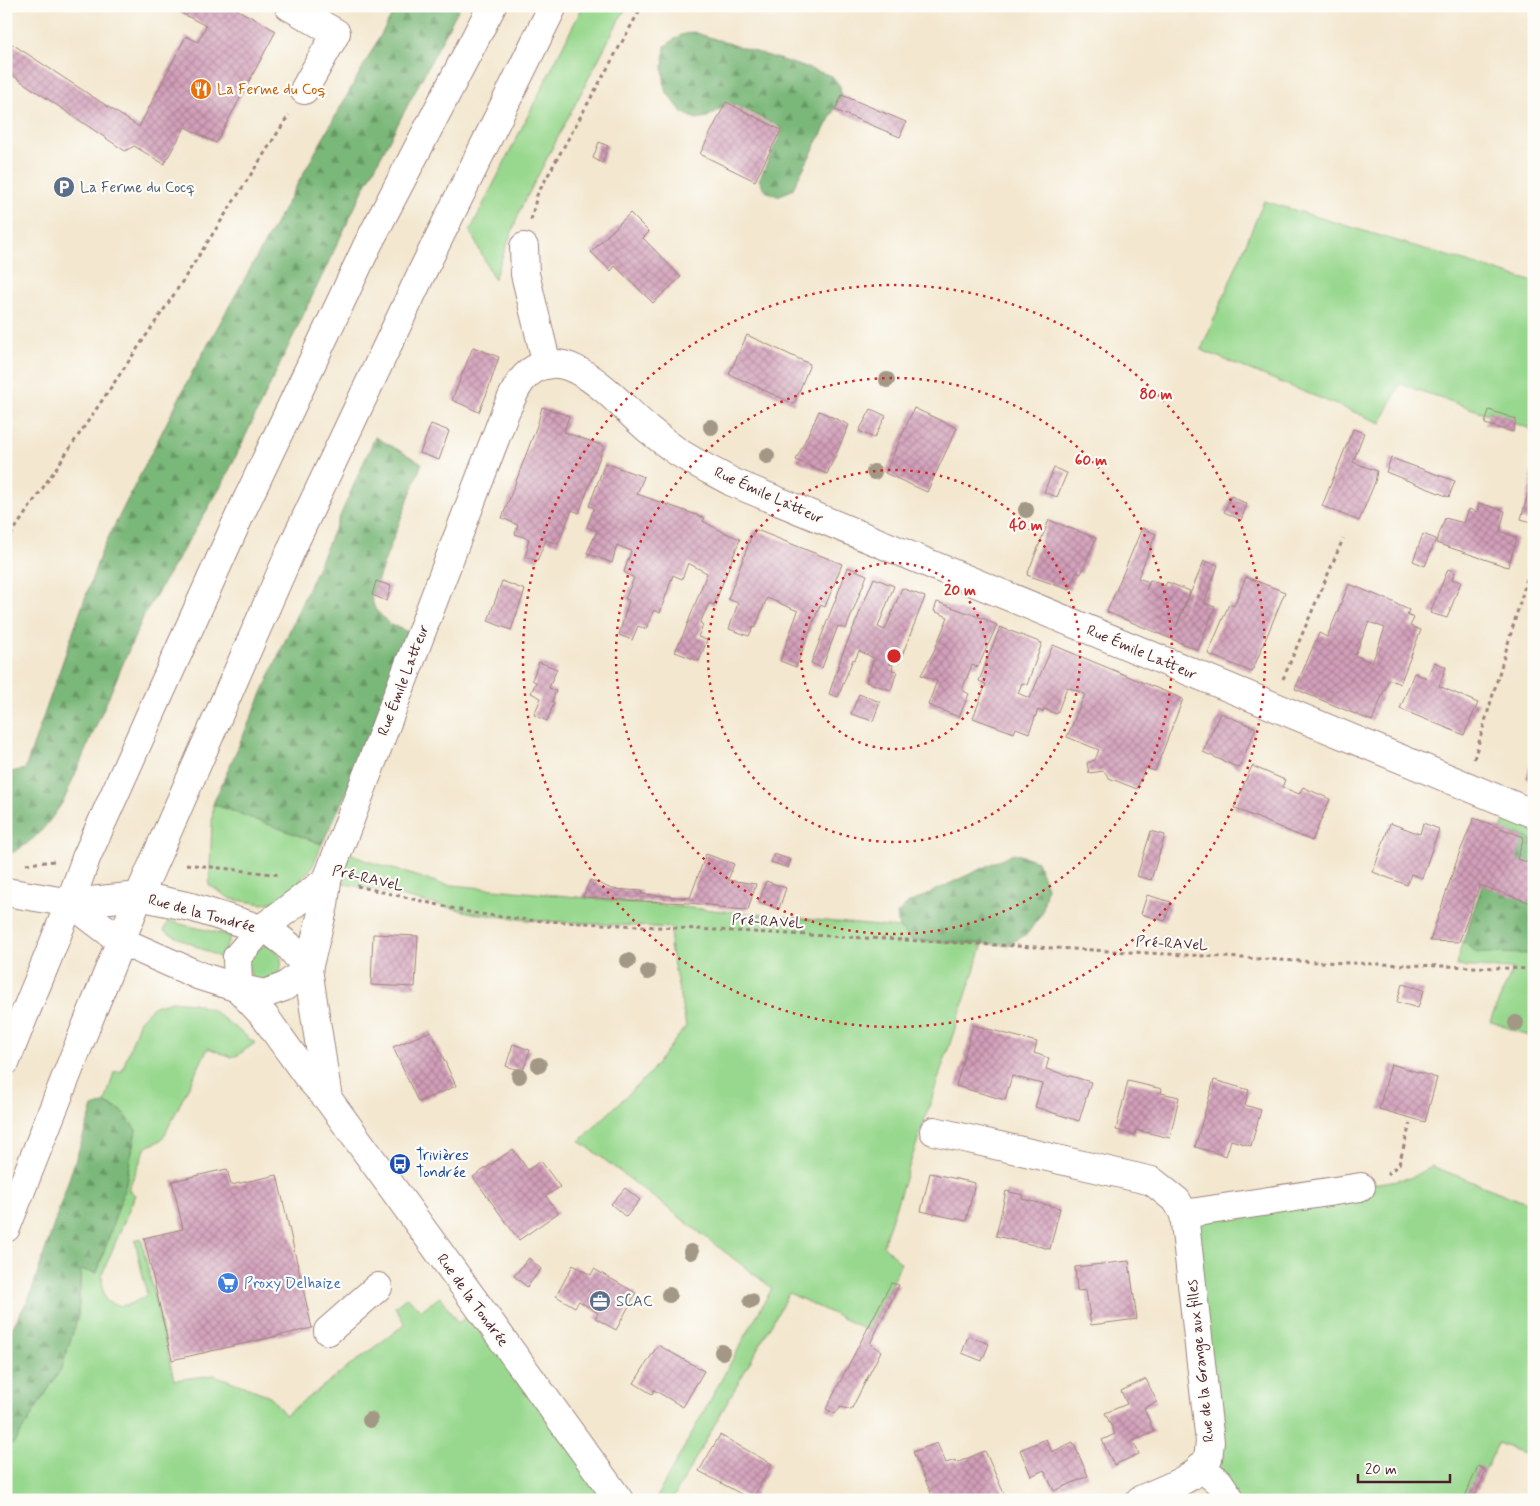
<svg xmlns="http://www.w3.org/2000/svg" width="1540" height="1506" font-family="Mynerve,sans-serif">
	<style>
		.grass { fill: #98d88e; stroke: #717c5c }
		.forest { fill: url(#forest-firs); stroke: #626c52 }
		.building { fill: url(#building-cross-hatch); fill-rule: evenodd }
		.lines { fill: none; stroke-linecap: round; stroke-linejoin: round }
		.minor-casing { stroke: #9e837d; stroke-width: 30 }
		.highway-casing { stroke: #9e837d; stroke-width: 30 }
		.path { stroke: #9e837d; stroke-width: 3; stroke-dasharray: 4 4; stroke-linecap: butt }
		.minor { stroke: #fff; stroke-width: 28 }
		.highway { stroke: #fff; stroke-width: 28 }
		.tree { fill: #a39785 }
		.ring { fill: none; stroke: #d62828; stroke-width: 2.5; stroke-dasharray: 2.5 5 }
		.labels { text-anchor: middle; stroke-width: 4.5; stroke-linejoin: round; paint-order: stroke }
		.food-label { font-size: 15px; fill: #c56008; stroke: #fdfcf7; text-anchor: start }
		.service-label { font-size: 15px; fill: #4e5e75; stroke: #fdfcf7; text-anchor: start }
		.street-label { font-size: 15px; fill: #4a1f2b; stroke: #fdfcf7 }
		.transit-label { font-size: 15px; fill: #164399; stroke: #fdfcf7; text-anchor: start }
		.shop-label { font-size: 15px; fill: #366cbe; stroke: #fdfcf7; text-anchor: start }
		.centre { fill: #d62828; stroke: #fdfcf7; stroke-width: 2.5 }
		.ring-label { font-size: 15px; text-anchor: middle; font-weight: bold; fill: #d62828; stroke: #fdfcf7; stroke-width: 4.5; stroke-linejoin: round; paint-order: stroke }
	</style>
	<defs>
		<pattern id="forest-firs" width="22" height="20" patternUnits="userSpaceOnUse" patternTransform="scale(1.25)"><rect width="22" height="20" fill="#7ab879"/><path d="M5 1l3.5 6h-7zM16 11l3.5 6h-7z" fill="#669563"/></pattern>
		<pattern id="building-cross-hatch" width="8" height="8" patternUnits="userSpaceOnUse" patternTransform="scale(1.25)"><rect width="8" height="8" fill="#d29fb9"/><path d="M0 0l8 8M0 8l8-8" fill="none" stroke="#ac8197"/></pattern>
	</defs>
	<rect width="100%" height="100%" fill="#fdfcf7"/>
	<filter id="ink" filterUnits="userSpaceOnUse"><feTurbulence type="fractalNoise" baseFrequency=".02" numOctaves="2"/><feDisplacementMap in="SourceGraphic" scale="10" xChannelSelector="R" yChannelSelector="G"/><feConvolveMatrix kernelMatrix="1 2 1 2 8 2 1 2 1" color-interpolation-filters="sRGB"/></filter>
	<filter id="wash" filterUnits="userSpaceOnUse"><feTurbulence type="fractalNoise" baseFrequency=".0096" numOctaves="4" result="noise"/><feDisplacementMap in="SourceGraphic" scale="20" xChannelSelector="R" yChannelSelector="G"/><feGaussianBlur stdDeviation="1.12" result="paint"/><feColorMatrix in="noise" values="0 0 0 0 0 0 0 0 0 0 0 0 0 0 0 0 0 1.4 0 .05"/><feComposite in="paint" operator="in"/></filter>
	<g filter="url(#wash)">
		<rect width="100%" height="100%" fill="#f3e7cf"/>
		<g class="grass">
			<path d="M583,6H628L620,18L521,208L494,279L470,231Z"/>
			<path d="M1264,201L1534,282V430L1400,384L1381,423L1201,350Z"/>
			<path d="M213,804L322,844L312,867L283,900L263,904L231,899L209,885Z"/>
			<path d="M1510,804L1534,814V1038L1490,1021L1513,969L1457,966L1460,950Z"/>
			<path d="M339,847L364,860L442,884L899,928L912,940L983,944L883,1245L901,1263L869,1331L789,1293L672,1500H655L772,1288L580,1141L650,1073L686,1026L670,946L672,928L527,920L473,913L338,882Z"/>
			<path d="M168,921L231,936L221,958L164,931Z"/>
			<path d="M264,945C282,948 288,967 273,979L255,980L251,976L246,959Z"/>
			<path d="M172,1001L193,1003L212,1010L255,1043L238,1055L231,1057L208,1048L162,1140L146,1147L128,1190L135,1195L102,1275L103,1291L106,1301C124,1310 131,1304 147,1295L135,1240L141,1238L174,1380L214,1375L270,1396L285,1415L405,1324L395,1307L407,1297L421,1310L440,1297L458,1323L479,1308L619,1500H6V1448L15,1442L62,1367L78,1316L81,1269L97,1273L125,1187L136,1130L122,1111L105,1103L114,1072L122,1071L140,1020L154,1006Z"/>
			<path d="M1432,1166L1534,1206V1458L1498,1443L1472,1500H1231L1219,1482L1184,1214L1410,1178Z"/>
		</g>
		<g class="forest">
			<path d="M397,6H460L363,190L223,483L144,615L64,800C49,823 33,845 6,855V773L25,769L102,550L193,371Z"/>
			<path d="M693,32L832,76L840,86L841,97L792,190L777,196L766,191L759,180L783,129L731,103L707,117L696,119L682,112L665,90L663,68L665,46L681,35Z"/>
			<path d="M375,437L422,463L371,597L375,609L389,624L420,637L322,844L213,804Z"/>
			<path d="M1517,834L1534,840V954L1477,953L1463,942L1492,856L1502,838Z"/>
			<path d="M1014,853L1037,861L1047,887L1042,913L1027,934L1008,945L912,940L899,928L897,914L909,903Z"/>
			<path d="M105,1103L122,1111L136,1130L125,1187L97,1273L81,1270L78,1316L62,1367L15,1442L6,1448V1339L30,1296L93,1107Z"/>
		</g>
		<g id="blocks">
			<g class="building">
				<path d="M168,6H231L276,31L216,143L185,127L164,164L134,146L125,151L6,71V40L139,127L186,36L198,42L206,26Z"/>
				<path d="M842,95L906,122L900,137L835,110Z"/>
				<path d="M726,102L781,130L755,181L700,154Z"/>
				<path d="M599,142L608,146L602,163L593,158Z"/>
				<path d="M630,213L649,232L643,238L681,277L653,303L615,266L611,271L591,252Z"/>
				<path d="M747,335L810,364L794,404L729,374Z"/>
				<path d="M473,347L499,357L487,393L479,412L452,400Z"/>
				<path d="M542,407L569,416L564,432L604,446L579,513L572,510L558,544L546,540L537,561L525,556L528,547L527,546L529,539L515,534L518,525L502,518L538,423Z"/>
				<path d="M914,408L957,428L927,492L885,473Z"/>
				<path d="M871,409L886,416L874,438L859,431Z"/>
				<path d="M1489,410L1516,419L1513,432L1485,424Z"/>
				<path d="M819,411L849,425L827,474L796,460Z"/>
				<path d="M431,424L449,431L439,460L420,453Z"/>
				<path d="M1353,429L1364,433L1353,462L1377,471L1375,482L1359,521L1322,506Z"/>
				<path d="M1391,458L1455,481L1449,497L1386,472Z"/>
				<path d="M605,463L644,477L637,494L705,518L703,521L723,532L740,539L714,605L709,603L700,623L703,625L698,637L707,640L699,661L675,652L684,633L707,573L688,563L682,579L673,575L660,613L654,610L646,629L638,626L632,640L619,635L629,600L625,599L634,578L624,572L631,551L617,545L612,563L587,553L597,531L587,527L594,508L589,506Z"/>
				<path d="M1533,467H1534V523L1521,519L1532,479L1530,478Z"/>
				<path d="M1054,468L1067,473L1057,497L1044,492Z"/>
				<path d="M1231,496L1247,504L1241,520L1224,512Z"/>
				<path d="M1479,503L1505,511L1500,531L1517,538L1508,567L1436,543L1445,518L1464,523L1469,509L1477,512Z"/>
				<path d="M1049,520L1096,538L1081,574L1076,572L1070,590L1027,575Z"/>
				<path d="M1142,528L1156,534L1138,578L1149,582L1146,590L1150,580L1165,586L1167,582L1190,591L1176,627L1204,561L1218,565L1204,603L1215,607L1198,650L1107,612Z"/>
				<path d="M754,529L842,564L825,607L820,605L796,667L780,661L798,611L767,598L755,628L753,627L749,636L729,629L738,603L728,599Z"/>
				<path d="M1423,534L1436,539L1425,566L1413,561Z"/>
				<path d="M848,567L867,575L846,629L838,626L822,668L811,663Z"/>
				<path d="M1448,569L1455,572L1452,579L1461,582L1447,618L1430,613Z"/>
				<path d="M1246,577L1285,592L1252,672L1208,654L1229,604L1234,606Z"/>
				<path d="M874,578L894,586L878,627L885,630L902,588L925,597L899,663L890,660L889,664L893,665L892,670L897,671L891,690L866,682L874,658L859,651L855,660L853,659L838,697L829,694L842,655Z"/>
				<path d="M376,581L391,586L387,601L372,595Z"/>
				<path d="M502,581L525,590L511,630L488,621Z"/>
				<path d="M1349,584L1396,603V604L1409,610L1407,615L1414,618L1410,626L1421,630L1400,684L1389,679L1372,721L1295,689L1319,633L1327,637ZM1369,622L1385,628L1372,663L1355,655Z"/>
				<path d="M937,602L988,620L987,621L997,625L978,667L972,665L962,690L969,694L959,717L928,705L937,681L921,675L934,651L948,617L934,611Z"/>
				<path d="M1000,627L1042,643L1027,685L1022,683L1018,693L1022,695L1030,698L1053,645L1183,699L1155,771L1145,768L1137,789L1109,778L1104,771L1089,773L1087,763L1095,760L1099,750L1067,737L1085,694L1067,687L1057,714L1044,709L1043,712L1038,710L1029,733L1016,728L1014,733L973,718L986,684L979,681Z"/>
				<path d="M539,662L557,669L549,688L556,691L552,702L554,703L547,721L534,715L541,698L531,693L536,682L532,680Z"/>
				<path d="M1434,662L1446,667L1439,686L1478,703L1464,735L1400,709L1414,673L1427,678Z"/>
				<path d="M859,694L880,702L873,721L851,714Z"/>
				<path d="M1220,713L1256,728L1239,768L1203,752Z"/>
				<path d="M1533,757H1534V781L1526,778Z"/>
				<path d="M1252,766L1285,780L1282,787L1299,794L1303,787L1330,799L1312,841L1234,808Z"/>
				<path d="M1474,818L1524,837L1517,859L1534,864V904L1480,885L1459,942L1430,941L1459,854Z"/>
				<path d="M1390,823L1420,834L1423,823L1439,829L1422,878L1411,874L1407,885L1373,872Z"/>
				<path d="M1151,831L1165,835L1151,880L1137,876Z"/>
				<path d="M706,854L734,864L728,880L756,884L748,910L718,908V906L689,903L640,901L583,897L590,880L612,889L642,891L641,894L690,898Z"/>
				<path d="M774,854L791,860L788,868L771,862Z"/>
				<path d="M766,881L786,888L779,909L759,902Z"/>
				<path d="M1147,895L1171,902L1165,921L1141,914Z"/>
				<path d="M373,934L418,936L415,987L371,985Z"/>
				<path d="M1402,984L1424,990L1418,1008L1397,1002Z"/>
				<path d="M973,1025L1037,1042L1034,1053L1049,1058L1046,1069L1091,1082L1079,1121L1035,1107L1042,1084L1012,1076L1005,1100L956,1086Z"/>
				<path d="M431,1031L456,1086L418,1102L393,1047Z"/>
				<path d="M513,1044L530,1050L523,1071L506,1066Z"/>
				<path d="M1391,1064L1437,1078L1425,1122L1379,1109Z"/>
				<path d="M1214,1080L1249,1090L1245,1105L1261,1110L1251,1146L1231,1140L1226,1156L1195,1147Z"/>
				<path d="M1128,1081L1162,1089L1161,1093L1179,1097L1170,1138L1136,1130L1135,1135L1116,1130Z"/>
				<path d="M513,1149L528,1170L541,1161L560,1187L546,1196L558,1213L519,1240L473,1177Z"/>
				<path d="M227,1169L231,1185L277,1175L312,1328L172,1360L144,1238L183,1229L172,1181Z"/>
				<path d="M930,1173L975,1183L966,1221L921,1211Z"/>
				<path d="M625,1188L640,1200L626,1217L611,1204Z"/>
				<path d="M1006,1191L1023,1195L1022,1199L1060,1208L1050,1249L996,1236Z"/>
				<path d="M529,1258L541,1269L527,1287L514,1276Z"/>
				<path d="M1129,1261L1137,1319L1091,1325L1086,1290L1077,1291L1075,1267Z"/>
				<path d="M573,1265L591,1275L594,1269L636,1293L616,1330L595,1318L598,1313L579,1301L575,1307L556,1296Z"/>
				<path d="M891,1283L899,1285L870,1344L881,1351L851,1410L841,1407L835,1414L826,1409Z"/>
				<path d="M968,1336L989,1344L982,1361L962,1353Z"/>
				<path d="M658,1345L704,1371L683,1407L654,1390L652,1394L634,1383Z"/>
				<path d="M1146,1379L1157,1402L1144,1408L1154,1432L1133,1441L1139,1454L1114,1465L1102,1440L1115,1434L1105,1413L1127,1404L1121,1391Z"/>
				<path d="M720,1435L772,1464L752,1500L699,1471Z"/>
				<path d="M1046,1439L1052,1452L1073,1442L1088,1476L1054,1491L1044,1470L1031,1476L1020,1450Z"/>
				<path d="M937,1443L946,1463L955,1460L956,1463L985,1451L1006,1498L1001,1500H934L913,1452Z"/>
				<path d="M1478,1466L1486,1470L1473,1500H1466L1464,1499Z"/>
			</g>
		</g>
	</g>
	<g filter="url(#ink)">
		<use href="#blocks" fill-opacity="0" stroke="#9e837d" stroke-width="1"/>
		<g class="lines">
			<g class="minor-casing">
				<g id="minor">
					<path d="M289,6L336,33L304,90"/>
					<path d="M524,247L525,274L547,365"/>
					<path d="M6,892L71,903L139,896L191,907L271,932L288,945L308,969L328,1099"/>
					<path d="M71,903L121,941L200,976L238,988L264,994L284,987L308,969L324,905L327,880L506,410C511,400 515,389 522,380C563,332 617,404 648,429C658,437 668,445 678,452C695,463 714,472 732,482L1534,814"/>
					<path d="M238,988L265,1017L308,1077L328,1099L619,1500"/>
					<path d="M238,988L237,957L261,929L327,880"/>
					<path d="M934,1131L1152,1181L1177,1201L1184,1214L1210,1442C1209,1447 1209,1454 1208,1458C1199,1478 1159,1491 1140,1500"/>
					<path d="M1184,1214L1361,1187"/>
					<path d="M328,1331L378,1287"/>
					<path d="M1200,1467L1219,1482L1231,1500"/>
				</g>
			</g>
			<g class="highway-casing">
				<g id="highway">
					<path d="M6,1061C32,993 63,926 86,858L239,517L368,244L492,6"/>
					<path d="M6,1228L83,1034L139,896L296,539L424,268L553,6"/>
				</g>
			</g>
			<g class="path">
				<path d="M531,220L537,195L642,6"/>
				<path d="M6,542L171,299L289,115"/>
				<path d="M1283,679L1343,539"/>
				<path d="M1474,759L1534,555"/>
				<path d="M26,864L55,861"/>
				<path d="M186,864L281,875"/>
				<path d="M357,886L473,913L527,920L1318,962L1534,969"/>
				<path d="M1387,1175L1399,1164L1410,1124"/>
			</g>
			<use href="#minor" class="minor"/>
			<use href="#highway" class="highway"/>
		</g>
		<g class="tree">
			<circle cx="887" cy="380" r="8"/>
			<circle cx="711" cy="427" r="8"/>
			<circle cx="767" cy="456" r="8"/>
			<circle cx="874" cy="472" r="8"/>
			<circle cx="1026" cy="510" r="8"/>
			<circle cx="628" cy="961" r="8"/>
			<circle cx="648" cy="972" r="8"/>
			<circle cx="1516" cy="1023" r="8"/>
			<circle cx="539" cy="1065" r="8"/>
			<circle cx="519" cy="1076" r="8"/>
			<circle cx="691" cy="1252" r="8"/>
			<circle cx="669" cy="1295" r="8"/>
			<circle cx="751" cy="1301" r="8"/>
			<circle cx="722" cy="1352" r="8"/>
			<circle cx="370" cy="1420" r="8"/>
		</g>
	</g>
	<g class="ring">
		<circle cx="894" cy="656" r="93"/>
		<circle cx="894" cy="656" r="186"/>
		<circle cx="894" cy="656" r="278"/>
		<circle cx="894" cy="656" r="371"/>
	</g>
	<defs>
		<g id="restaurant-disc" transform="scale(1.125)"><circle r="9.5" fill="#e8710a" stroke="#fdfcf7"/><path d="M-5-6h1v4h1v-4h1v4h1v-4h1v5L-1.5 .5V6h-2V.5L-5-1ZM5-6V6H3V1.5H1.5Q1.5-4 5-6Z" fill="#fff"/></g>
		<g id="parking-disc" transform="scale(1.125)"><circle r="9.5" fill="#5c6f8a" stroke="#fdfcf7"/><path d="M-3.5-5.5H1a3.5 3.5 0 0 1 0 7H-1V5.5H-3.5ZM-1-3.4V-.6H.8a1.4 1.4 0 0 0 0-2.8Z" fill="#fff"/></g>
		<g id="bus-disc" transform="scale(1.125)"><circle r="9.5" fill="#1a4fb4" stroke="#fdfcf7"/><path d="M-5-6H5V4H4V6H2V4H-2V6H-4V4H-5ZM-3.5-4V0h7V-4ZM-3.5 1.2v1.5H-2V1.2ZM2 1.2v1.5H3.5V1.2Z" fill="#fff"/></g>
		<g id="supermarket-disc" transform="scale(1.125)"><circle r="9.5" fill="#3f7fe0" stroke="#fdfcf7"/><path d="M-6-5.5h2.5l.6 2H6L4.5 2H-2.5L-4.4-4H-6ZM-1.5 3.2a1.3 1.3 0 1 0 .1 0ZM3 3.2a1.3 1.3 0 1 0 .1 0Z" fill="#fff"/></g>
		<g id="office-disc" transform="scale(1.125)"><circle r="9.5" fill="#5c6f8a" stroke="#fdfcf7"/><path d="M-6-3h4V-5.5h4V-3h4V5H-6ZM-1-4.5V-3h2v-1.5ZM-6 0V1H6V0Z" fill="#fff"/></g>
	</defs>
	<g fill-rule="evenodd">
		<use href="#restaurant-disc" x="201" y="89"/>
		<use href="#parking-disc" x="64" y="187"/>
		<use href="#bus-disc" x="400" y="1164"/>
		<use href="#supermarket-disc" x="228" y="1283"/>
		<use href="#office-disc" x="600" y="1301"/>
	</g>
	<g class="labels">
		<g class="food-label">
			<text x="217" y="94">La Ferme du Coq</text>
		</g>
		<g class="service-label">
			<text x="80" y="192">La Ferme du Cocq</text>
			<text x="616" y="1306">SCAC</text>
		</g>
		<g class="street-label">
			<text transform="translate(769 495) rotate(24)" y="5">Rue Émile Latteur</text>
			<text transform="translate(1142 652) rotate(23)" y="5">Rue Émile Latteur</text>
			<text transform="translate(403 680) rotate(-69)" y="5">Rue Émile Latteur</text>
			<text transform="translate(368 878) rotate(13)" y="5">Pré-RAVeL</text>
			<text transform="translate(202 913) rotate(15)" y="5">Rue de la Tondrée</text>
			<text transform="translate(768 921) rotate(3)" y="5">Pré-RAVeL</text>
			<text transform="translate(1172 943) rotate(3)" y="5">Pré-RAVeL</text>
			<text transform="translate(473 1300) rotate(54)" y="5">Rue de la Tondrée</text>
			<text transform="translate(1200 1361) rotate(-96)" y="5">Rue de la Grange aux filles</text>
		</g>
		<g class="transit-label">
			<text x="416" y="1160">Trivières<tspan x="416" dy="17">Tondrée</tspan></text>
		</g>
		<g class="shop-label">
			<text x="244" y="1288">Proxy Delhaize</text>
		</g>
	</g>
	<circle cx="894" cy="656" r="8" class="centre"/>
	<g class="ring-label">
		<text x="1156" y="399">80 m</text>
		<text x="1091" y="465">60 m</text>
		<text x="1026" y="530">40 m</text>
		<text x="960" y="595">20 m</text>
	</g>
	<rect width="1540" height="1506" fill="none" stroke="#fdfcf7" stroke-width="25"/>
	<path d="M1358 1474v8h92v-8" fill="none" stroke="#4a1f2b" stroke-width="2.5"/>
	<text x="1365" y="1474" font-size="15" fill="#4a1f2b" stroke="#fdfcf7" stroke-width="4" paint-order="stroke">20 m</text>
</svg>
